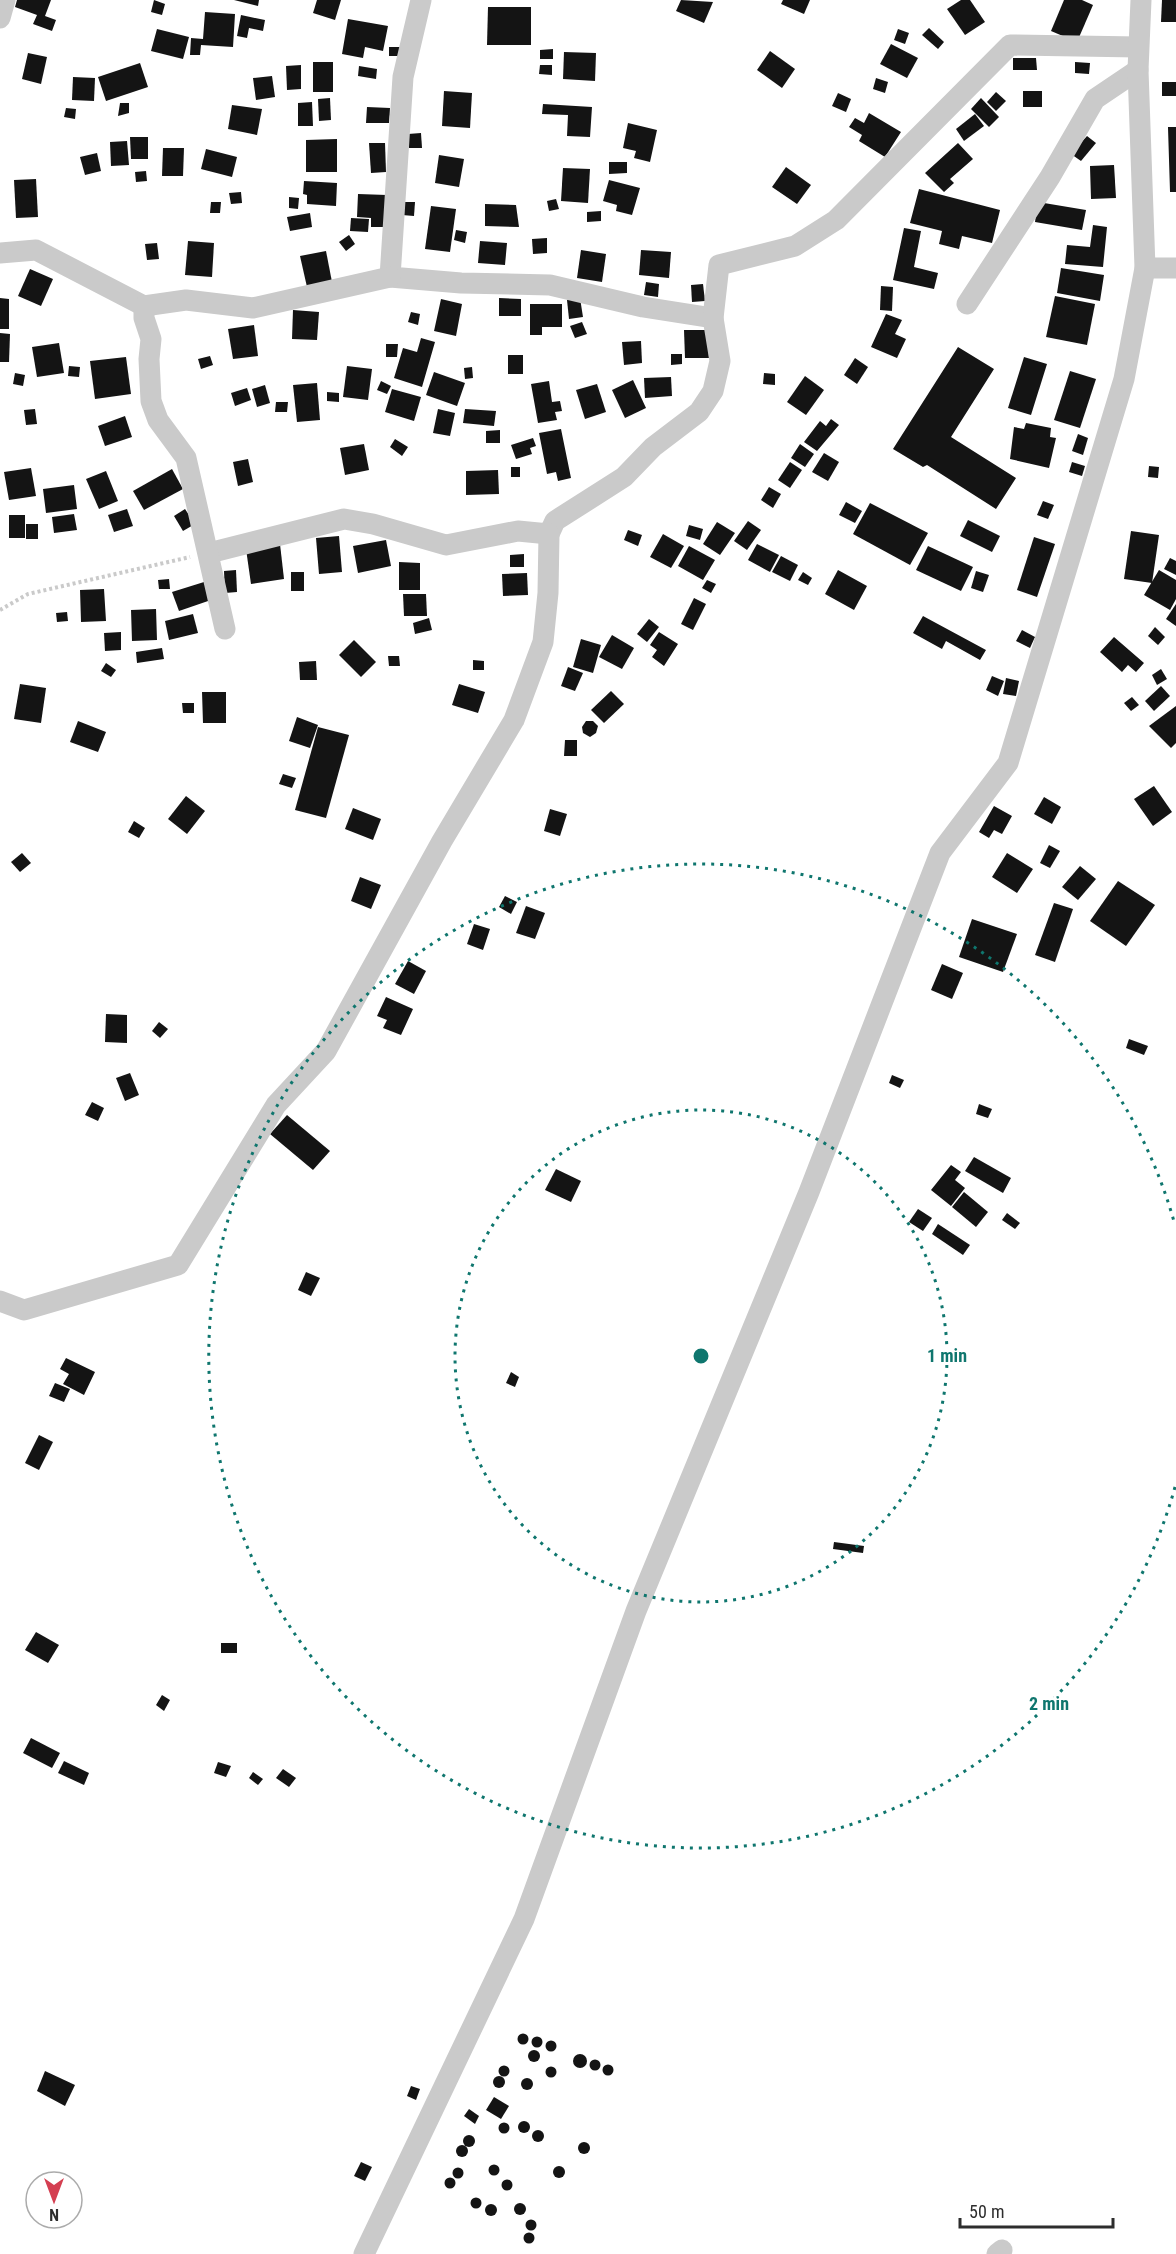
<svg xmlns="http://www.w3.org/2000/svg" width="1176" height="2254" font-family="'Roboto Condensed',sans-serif">
	<style>
		.building { fill: #141414 }
		.lines { fill: none; stroke-linecap: round; stroke-linejoin: round }
		.path { stroke: #cacaca; stroke-width: 4; stroke-dasharray: 3 3; stroke-linecap: butt }
		.minor { stroke: #cacaca; stroke-width: 21 }
		.ring { fill: none; stroke: #0f766e; stroke-width: 3; stroke-dasharray: 3 6 }
		.centre { fill: #0f766e; stroke: #fff; stroke-width: 3 }
		.ring-label { font-size: 18px; text-anchor: middle; font-weight: bold; fill: #0f766e; stroke: #fff; stroke-width: 6; stroke-linejoin: round; paint-order: stroke }
	</style>
	<rect width="100%" height="100%" fill="#fff"/>
	<g class="building">
		<path d="M17,0H51L45,16L56,20L52,31L33,24L37,15L15,7Z"/>
		<path d="M154,0L165,4L162,15L151,12Z"/>
		<path d="M234,0H259L258,6Z"/>
		<path d="M317,0H341L335,20L313,13Z"/>
		<path d="M681,0L713,2L704,23L676,11Z"/>
		<path d="M783,0H810L804,14L781,4Z"/>
		<path d="M961,0H970L985,22L965,35L947,9Z"/>
		<path d="M1064,0H1082L1093,5L1077,42L1051,31Z"/>
		<path d="M1162,0H1176V22H1161Z"/>
		<path d="M488,7H531V45H487Z"/>
		<path d="M205,12L235,14L233,47L201,45L200,55H190L191,38L203,39Z"/>
		<path d="M241,15L265,20L263,31L249,28L247,38L237,36Z"/>
		<path d="M348,19L388,26L383,51L365,47L363,58L342,54Z"/>
		<path d="M929,28L944,42L938,49L922,35Z"/>
		<path d="M157,29L189,37L183,59L151,51Z"/>
		<path d="M898,29L909,33L905,44L894,40Z"/>
		<path d="M891,44L918,58L907,78L880,64Z"/>
		<rect x="389" y="47" width="11" height="9"/>
		<path d="M553,49V59H540V50Z"/>
		<path d="M770,51L795,69L782,88L757,70Z"/>
		<path d="M564,52L596,53L595,81L563,79Z"/>
		<path d="M28,53L47,57L41,84L22,79Z"/>
		<path d="M1013,58H1036L1037,70H1013Z"/>
		<rect x="313" y="62" width="20" height="30"/>
		<path d="M1075,62L1090,63L1089,74L1075,73Z"/>
		<path d="M140,63L148,87L106,101L98,77Z"/>
		<path d="M301,65V89L287,90L286,66Z"/>
		<path d="M540,65H552V75L539,74Z"/>
		<path d="M359,66L377,69L376,79L358,76Z"/>
		<path d="M272,76L275,97L256,100L253,78Z"/>
		<path d="M73,77L95,78L94,101L72,100Z"/>
		<path d="M876,78L888,82L885,93L873,89Z"/>
		<rect x="1162" y="82" width="14" height="14"/>
		<path d="M444,91L472,93L470,128L442,126Z"/>
		<rect x="1023" y="91" width="19" height="16"/>
		<path d="M996,92L1006,101L996,111L987,102Z"/>
		<path d="M838,93L851,99L846,112L832,106Z"/>
		<path d="M330,98L331,120L319,121L318,99Z"/>
		<path d="M981,98L999,117L989,127L971,109Z"/>
		<path d="M312,102L313,126H298V103Z"/>
		<path d="M120,103H129V113L118,116Z"/>
		<path d="M543,104L592,107L590,137L567,136L568,115L542,114Z"/>
		<path d="M232,105L262,109L257,135L228,129Z"/>
		<path d="M367,107L390,108L389,123H366Z"/>
		<path d="M66,108L76,109L75,119L64,117Z"/>
		<path d="M869,113L901,132L885,157L859,141L862,135L849,127L855,118L864,123Z"/>
		<path d="M975,114L984,126L964,141L956,129Z"/>
		<path d="M628,123L657,130L650,162L634,158L636,151L623,148Z"/>
		<path d="M1168,127H1176V192H1170Z"/>
		<path d="M421,133L422,148H409L408,134Z"/>
		<path d="M1087,136L1096,143L1081,161L1071,154Z"/>
		<path d="M130,137H148V159H131Z"/>
		<path d="M337,139V172H306V140Z"/>
		<path d="M127,141L129,165L111,166L110,142Z"/>
		<path d="M369,143H385L386,172L371,173Z"/>
		<path d="M958,143L973,159L950,179L954,183L944,192L925,173Z"/>
		<path d="M163,148H184L183,176H162Z"/>
		<path d="M206,149L237,157L232,177L201,169Z"/>
		<path d="M97,153L101,171L85,175L80,157Z"/>
		<path d="M439,155L464,159L459,187L435,183Z"/>
		<path d="M609,162H627V173L609,174Z"/>
		<path d="M1114,165L1116,198L1091,199L1090,166Z"/>
		<path d="M786,167L811,185L797,204L772,187Z"/>
		<path d="M563,168L590,169L588,203L561,201Z"/>
		<path d="M146,171L147,181L136,182L135,172Z"/>
		<path d="M36,179L38,217L16,218L14,180Z"/>
		<path d="M609,180L640,188L632,215L616,211L617,205L603,201Z"/>
		<path d="M304,181L337,183L336,206L307,204V195L303,194Z"/>
		<path d="M919,189L1000,210L992,243L962,236L959,249L939,244L942,231L910,223Z"/>
		<path d="M241,192L242,203L231,204L229,193Z"/>
		<path d="M358,194L387,195L386,227H371V218L357,217Z"/>
		<path d="M289,197L299,198L298,209L289,208Z"/>
		<path d="M556,199L559,209L549,211L547,201Z"/>
		<path d="M211,202H221L220,213H210Z"/>
		<path d="M403,202H415L414,216L402,215Z"/>
		<path d="M1038,202L1086,210L1082,230L1035,222Z"/>
		<path d="M485,204L516,205L519,227L485,226Z"/>
		<path d="M431,206L456,209L450,252L425,249Z"/>
		<path d="M601,211V221L587,222V212Z"/>
		<path d="M310,213L312,227L290,231L287,217Z"/>
		<path d="M351,218L369,219L368,232L350,231Z"/>
		<path d="M1093,225L1107,227L1103,267L1065,264L1067,245L1090,247Z"/>
		<path d="M904,228L921,231L914,267L938,273L934,289L893,280Z"/>
		<path d="M456,230L467,232L465,243L454,240Z"/>
		<path d="M349,235L355,244L346,251L339,242Z"/>
		<path d="M547,238V253L533,254L532,239Z"/>
		<path d="M188,241L214,243L212,277L185,275Z"/>
		<path d="M480,241L507,243L505,265L478,263Z"/>
		<path d="M157,243L159,259L147,260L145,244Z"/>
		<path d="M581,250L606,254L602,282L577,278Z"/>
		<path d="M641,250L671,252L669,278L639,275Z"/>
		<path d="M326,251L332,282L307,287L300,256Z"/>
		<path d="M1061,268L1104,275L1100,301L1057,293Z"/>
		<path d="M30,269L53,279L41,306L18,296Z"/>
		<path d="M646,282L659,284L658,297L644,295Z"/>
		<path d="M703,284L705,301L692,302L691,285Z"/>
		<path d="M881,286L893,287L892,311L880,310Z"/>
		<path d="M1055,296L1095,304L1087,345L1046,337Z"/>
		<path d="M0,298L9,299V329H0Z"/>
		<path d="M499,298L521,299V316H499Z"/>
		<path d="M580,298L583,317L569,319L567,300Z"/>
		<path d="M441,299L462,304L456,336L434,331Z"/>
		<path d="M530,304H562V327H542V335H530Z"/>
		<path d="M293,310L319,312L317,340L292,339Z"/>
		<path d="M411,312L420,314L418,325L408,322Z"/>
		<path d="M886,314L902,320L895,334L906,339L897,358L871,347Z"/>
		<path d="M582,322L587,334L575,338L570,326Z"/>
		<path d="M254,325L258,356L233,359L228,329Z"/>
		<path d="M684,330H708L709,358H685Z"/>
		<path d="M0,333L10,334L9,362H0Z"/>
		<path d="M421,338L435,342L422,387L394,378L403,348L417,352Z"/>
		<path d="M641,341L642,363L624,365L622,342Z"/>
		<path d="M59,343L64,373L37,377L32,347Z"/>
		<path d="M386,344H398L397,357H386Z"/>
		<path d="M958,347L994,369L951,437L1016,478L996,509L927,465L923,467L893,449Z"/>
		<path d="M671,354H682V364L671,365Z"/>
		<rect x="508" y="355" width="15" height="19"/>
		<path d="M210,356L213,365L201,369L198,359Z"/>
		<path d="M126,357L131,394L95,399L90,361Z"/>
		<path d="M1024,357L1047,364L1031,415L1008,408Z"/>
		<path d="M855,358L868,367L857,384L844,375Z"/>
		<path d="M69,366L80,367L79,377L68,376Z"/>
		<path d="M347,366L372,369L368,400L343,397Z"/>
		<path d="M472,367L473,378L465,379L464,368Z"/>
		<path d="M1070,371L1096,379L1080,428L1054,420Z"/>
		<path d="M434,372L465,383L457,406L426,395Z"/>
		<path d="M15,373L25,375L23,386L13,384Z"/>
		<path d="M764,373L775,374V385L763,384Z"/>
		<path d="M805,376L824,390L806,415L787,402Z"/>
		<path d="M671,377L672,396L645,398L644,378Z"/>
		<path d="M633,380L646,408L625,418L612,390Z"/>
		<path d="M381,381L391,386L387,394L377,390Z"/>
		<path d="M549,381L552,402L560,401L562,411L555,412L557,420L538,423L531,384Z"/>
		<path d="M317,383L320,420L297,422L293,385Z"/>
		<path d="M597,384L606,412L585,419L576,390Z"/>
		<path d="M265,385L270,403L257,407L252,389Z"/>
		<path d="M247,388L251,400L235,406L231,393Z"/>
		<path d="M392,389L421,397L414,421L385,412Z"/>
		<path d="M327,392L339,393V402L327,401Z"/>
		<path d="M276,402H288L287,412H275Z"/>
		<path d="M35,409L37,424L26,425L24,410Z"/>
		<path d="M438,409L455,413L450,436L433,433Z"/>
		<path d="M465,409L496,411L494,426L463,423Z"/>
		<path d="M125,416L132,437L105,446L98,426Z"/>
		<path d="M831,419L839,425L817,451L804,442L820,421L826,426Z"/>
		<path d="M1026,423L1051,428L1050,437L1056,438L1049,468L1010,459L1014,427L1024,429Z"/>
		<path d="M561,429L571,478L558,481L556,472L547,474L539,433Z"/>
		<path d="M500,430V443H486V431Z"/>
		<path d="M1078,434L1088,438L1083,455L1072,451Z"/>
		<path d="M533,438L536,446L530,448L532,454L516,459L511,445Z"/>
		<path d="M395,439L408,447L402,456L390,447Z"/>
		<path d="M364,444L369,470L345,475L340,448Z"/>
		<path d="M800,444L814,454L805,467L791,458Z"/>
		<path d="M824,453L839,462L828,481L812,472Z"/>
		<path d="M248,459L253,482L238,486L233,462Z"/>
		<path d="M790,462L802,470L790,488L778,480Z"/>
		<path d="M1072,462L1085,466L1082,476L1069,472Z"/>
		<path d="M1149,466L1159,467L1158,478L1148,477Z"/>
		<rect x="511" y="467" width="9" height="10"/>
		<path d="M31,468L36,496L9,500L4,472Z"/>
		<path d="M172,469L183,489L144,510L133,491Z"/>
		<path d="M498,470L499,494L466,495V471Z"/>
		<path d="M106,471L118,501L99,509L86,479Z"/>
		<path d="M74,485L77,509L46,513L43,489Z"/>
		<path d="M769,487L781,494L773,508L761,500Z"/>
		<path d="M1043,501L1054,505L1048,519L1037,515Z"/>
		<path d="M846,502L862,511L855,523L839,515Z"/>
		<path d="M870,503L928,533L910,565L853,534Z"/>
		<path d="M127,509L133,526L114,532L108,515Z"/>
		<path d="M185,509L195,524L183,531L174,516Z"/>
		<path d="M74,514L77,530L54,533L52,517Z"/>
		<rect x="9" y="515" width="16" height="23"/>
		<path d="M968,520L1000,536L992,552L960,536Z"/>
		<path d="M748,521L761,530L747,550L734,541Z"/>
		<path d="M717,522L735,533L720,555L703,544Z"/>
		<rect x="26" y="524" width="12" height="15"/>
		<path d="M689,525L703,529L700,540L686,536Z"/>
		<path d="M628,530L642,535L638,546L624,540Z"/>
		<path d="M1131,531L1159,535L1152,583L1124,579Z"/>
		<path d="M663,534L684,546L671,568L650,557Z"/>
		<path d="M339,536L342,572L319,574L316,538Z"/>
		<path d="M1034,537L1055,544L1037,597L1017,590Z"/>
		<path d="M386,540L391,566L358,573L353,546Z"/>
		<path d="M280,544L284,579L251,584L246,549Z"/>
		<path d="M757,544L779,555L770,572L748,560Z"/>
		<path d="M689,546L715,560L703,580L678,566Z"/>
		<path d="M928,546L973,567L961,591L916,570Z"/>
		<path d="M524,554V567H510V555Z"/>
		<path d="M781,556L798,565L790,581L772,572Z"/>
		<path d="M1170,558L1176,561V575L1164,569Z"/>
		<path d="M399,562L420,563V590H399Z"/>
		<path d="M236,570L237,592L225,593L224,571Z"/>
		<path d="M838,570L867,586L854,610L825,594Z"/>
		<path d="M1159,570L1176,580V599L1170,610L1144,595Z"/>
		<path d="M976,571L989,575L983,592L971,588Z"/>
		<rect x="291" y="572" width="13" height="19"/>
		<path d="M803,572L812,578L808,585L798,580Z"/>
		<path d="M527,573L528,595L503,596L502,574Z"/>
		<path d="M169,579L170,589H159L158,580Z"/>
		<path d="M707,580L716,584L711,593L702,588Z"/>
		<path d="M204,582L211,600L179,611L172,592Z"/>
		<path d="M104,589L106,621L81,622L80,590Z"/>
		<path d="M403,594H426L427,616H404Z"/>
		<path d="M694,598L706,604L693,630L681,624Z"/>
		<path d="M1176,604V626L1166,619Z"/>
		<path d="M156,609L157,640L132,641L131,610Z"/>
		<path d="M67,612L68,621L57,622L56,613Z"/>
		<path d="M193,614L198,633L169,640L165,621Z"/>
		<path d="M923,616L986,650L980,660L946,641L942,649L913,633Z"/>
		<path d="M429,618L432,630L415,634L413,623Z"/>
		<path d="M649,619L659,627L647,642L637,634Z"/>
		<path d="M1155,627L1165,637L1158,645L1148,636Z"/>
		<path d="M1022,630L1035,637L1030,648L1016,641Z"/>
		<path d="M121,632V650L105,651L104,633Z"/>
		<path d="M659,632L678,644L664,666L652,657L657,650L650,645Z"/>
		<path d="M612,635L634,648L622,669L599,657Z"/>
		<path d="M1114,637L1144,663L1136,672L1128,665L1122,672L1100,652Z"/>
		<path d="M581,639L601,645L593,673L573,667Z"/>
		<path d="M354,640L376,662L361,677L339,655Z"/>
		<path d="M162,648L164,659L137,663L136,652Z"/>
		<path d="M388,656H399L400,666H389Z"/>
		<path d="M473,660L484,661V670H473Z"/>
		<path d="M316,661L317,680H300L299,662Z"/>
		<path d="M106,663L116,670L111,677L101,671Z"/>
		<path d="M568,667L583,673L575,691L561,686Z"/>
		<path d="M1161,669L1167,679L1157,685L1152,675Z"/>
		<path d="M992,676L1004,681L998,696L986,690Z"/>
		<path d="M1006,678L1019,681L1016,696L1003,694Z"/>
		<path d="M20,684L46,688L41,723L14,719Z"/>
		<path d="M459,684L485,692L478,713L452,705Z"/>
		<path d="M1161,686L1170,696L1154,711L1145,701Z"/>
		<path d="M611,691L624,704L604,723L591,710Z"/>
		<path d="M202,692H226V723H203Z"/>
		<path d="M1132,697L1139,705L1131,711L1124,703Z"/>
		<path d="M182,703H194V713H183Z"/>
		<path d="M1176,706V743L1171,748L1149,726Z"/>
		<path d="M297,717L318,725L310,748L289,741Z"/>
		<path d="M78,721L106,732L98,752L70,742Z"/>
		<path d="M586,721H593L598,726L596,733L590,737L583,733L582,727Z"/>
		<path d="M318,727L349,735L326,818L295,810Z"/>
		<path d="M565,740H577V756H564Z"/>
		<path d="M283,774L296,778L292,788L279,784Z"/>
		<path d="M1154,786L1172,812L1153,826L1134,799Z"/>
		<path d="M186,796L205,811L187,834L168,819Z"/>
		<path d="M1044,797L1061,807L1052,824L1034,814Z"/>
		<path d="M994,806L1012,816L1002,834L994,830L989,838L979,832Z"/>
		<path d="M353,808L381,819L373,840L345,829Z"/>
		<path d="M550,809L567,814L560,836L544,831Z"/>
		<path d="M134,821L145,828L139,838L128,832Z"/>
		<path d="M1049,845L1060,851L1050,868L1040,863Z"/>
		<path d="M22,853L31,863L20,872L11,862Z"/>
		<path d="M1007,853L1033,869L1017,893L992,877Z"/>
		<path d="M1080,866L1096,879L1078,900L1062,887Z"/>
		<path d="M360,877L381,885L371,909L351,901Z"/>
		<path d="M1118,881L1155,905L1126,946L1090,921Z"/>
		<path d="M505,896L517,902L511,914L499,907Z"/>
		<path d="M1054,903L1073,909L1055,962L1035,955Z"/>
		<path d="M526,906L545,913L535,939L516,933Z"/>
		<path d="M972,919L1017,934L1003,972L959,957Z"/>
		<path d="M474,924L490,929L483,950L467,944Z"/>
		<path d="M408,961L426,971L414,994L395,984Z"/>
		<path d="M942,964L963,973L952,999L931,990Z"/>
		<path d="M386,997L413,1009L401,1035L383,1028L387,1020L377,1016Z"/>
		<path d="M106,1014L127,1015V1043L105,1042Z"/>
		<path d="M159,1022L168,1029L160,1038L152,1031Z"/>
		<path d="M1129,1039L1148,1046L1144,1055L1126,1048Z"/>
		<path d="M130,1073L139,1095L125,1101L116,1078Z"/>
		<path d="M892,1075L904,1080L900,1088L889,1083Z"/>
		<path d="M92,1102L104,1108L98,1121L85,1115Z"/>
		<path d="M979,1104L992,1109L988,1118L976,1114Z"/>
		<path d="M287,1115L330,1151L313,1170L270,1134Z"/>
		<path d="M974,1157L1011,1178L1003,1193L965,1171Z"/>
		<path d="M951,1165L961,1172L955,1180L965,1188L951,1206L931,1190Z"/>
		<path d="M556,1169L581,1181L571,1202L545,1190Z"/>
		<path d="M964,1192L988,1212L976,1227L952,1207Z"/>
		<path d="M918,1209L932,1218L923,1231L909,1222Z"/>
		<path d="M1007,1213L1020,1223L1015,1229L1002,1220Z"/>
		<path d="M938,1224L970,1245L963,1255L932,1234Z"/>
		<path d="M306,1272L320,1278L311,1296L298,1290Z"/>
		<path d="M66,1358L95,1372L84,1395L63,1384L69,1374L60,1369Z"/>
		<path d="M511,1372L519,1377L515,1387L506,1383Z"/>
		<path d="M55,1383L70,1389L64,1402L49,1396Z"/>
		<path d="M39,1435L53,1442L39,1470L25,1463Z"/>
		<path d="M834,1542L864,1546L863,1553L833,1549Z"/>
		<path d="M36,1632L59,1645L48,1663L25,1650Z"/>
		<rect x="221" y="1643" width="16" height="10"/>
		<path d="M162,1695L170,1700L164,1711L156,1705Z"/>
		<path d="M31,1738L60,1753L52,1768L23,1753Z"/>
		<path d="M64,1761L89,1773L84,1785L58,1773Z"/>
		<path d="M218,1762L231,1766L226,1777L214,1773Z"/>
		<path d="M283,1769L296,1778L289,1787L276,1778Z"/>
		<path d="M253,1772L263,1779L258,1785L249,1778Z"/>
		<circle cx="523" cy="2039" r="5.5"/>
		<circle cx="537" cy="2042" r="5.5"/>
		<circle cx="551" cy="2046" r="5.5"/>
		<circle cx="534" cy="2056" r="6"/>
		<circle cx="580" cy="2061" r="7"/>
		<circle cx="595" cy="2065" r="5.5"/>
		<circle cx="608" cy="2070" r="5.5"/>
		<circle cx="504" cy="2071" r="5.5"/>
		<circle cx="551" cy="2072" r="5.5"/>
		<path d="M45,2071L75,2085L65,2106L37,2091Z"/>
		<circle cx="499" cy="2082" r="6"/>
		<circle cx="527" cy="2084" r="6"/>
		<path d="M411,2086L420,2089L416,2100L407,2096Z"/>
		<path d="M494,2097L509,2106L501,2119L486,2110Z"/>
		<path d="M469,2109L479,2116L475,2124L464,2116Z"/>
		<circle cx="524" cy="2127" r="6"/>
		<circle cx="504" cy="2128" r="5.5"/>
		<circle cx="538" cy="2136" r="6"/>
		<circle cx="469" cy="2141" r="6"/>
		<circle cx="584" cy="2148" r="6"/>
		<circle cx="462" cy="2151" r="6"/>
		<path d="M361,2162L372,2167L365,2181L354,2176Z"/>
		<circle cx="494" cy="2170" r="5.5"/>
		<circle cx="559" cy="2172" r="6"/>
		<circle cx="458" cy="2173" r="5.5"/>
		<circle cx="450" cy="2183" r="5.5"/>
		<circle cx="507" cy="2185" r="5.5"/>
		<circle cx="476" cy="2203" r="5.5"/>
		<circle cx="520" cy="2209" r="6"/>
		<circle cx="491" cy="2210" r="6"/>
		<circle cx="531" cy="2225" r="5.5"/>
		<circle cx="529" cy="2238" r="5.5"/>
	</g>
	<g class="lines">
		<path class="path" d="M0,610L28,594L190,557"/>
		<g class="minor">
			<path d="M421,0L403,77L390,277L461,283L550,285L643,307L713,318"/>
			<path d="M0,18L5,0"/>
			<path d="M0,253L36,250L144,306"/>
			<path d="M1145,268H1176"/>
			<path d="M967,304L1050,177L1095,99L1138,70"/>
			<path d="M209,553L344,519L373,524L446,545L518,531L549,534L555,521L624,477L653,447L699,412L713,391L720,361L713,318L719,265L795,246L836,220L1010,45L1138,47"/>
			<path d="M225,629L186,458L158,420L151,401L149,359L151,339L144,318V306L186,300L253,308L390,277"/>
			<path d="M0,1301L24,1310L178,1265L276,1105L326,1051L442,841L514,720L543,642L548,593L549,534"/>
			<path d="M364,2254L524,1919L636,1611L809,1192L940,853L1008,763L1124,379L1145,268L1138,70L1141,0"/>
			<path d="M997,2254L1002,2250"/>
		</g>
	</g>
	<g class="ring">
		<circle cx="701" cy="1356" r="246"/>
		<path d="M1175 1487A492 492 0 1 1 1175 1225"/>
	</g>
	<circle cx="701" cy="1356" r="9" class="centre"/>
	<g class="ring-label">
		<text x="947" y="1362">1 min</text>
		<text x="1049" y="1710">2 min</text>
	</g>
	<g transform="translate(54 2200) rotate(180)"><circle r="28" fill="#ffffff" stroke="#ababab" stroke-width="1.5"/>
	<path d="M0-4.5L10 22L0 15L-10 22Z" fill="#d43f51"/>
	<text y="-9" font-size="16" font-weight="bold" text-anchor="middle" fill="#2d2d2d">N</text>
	</g>
	<path d="M960 2218v9h153v-9" fill="none" stroke="#2d2d2d" stroke-width="3"/>
	<text x="969" y="2218" font-size="18" fill="#2d2d2d" stroke="#ffffff" stroke-width="4.5" paint-order="stroke">50 m</text>
</svg>
